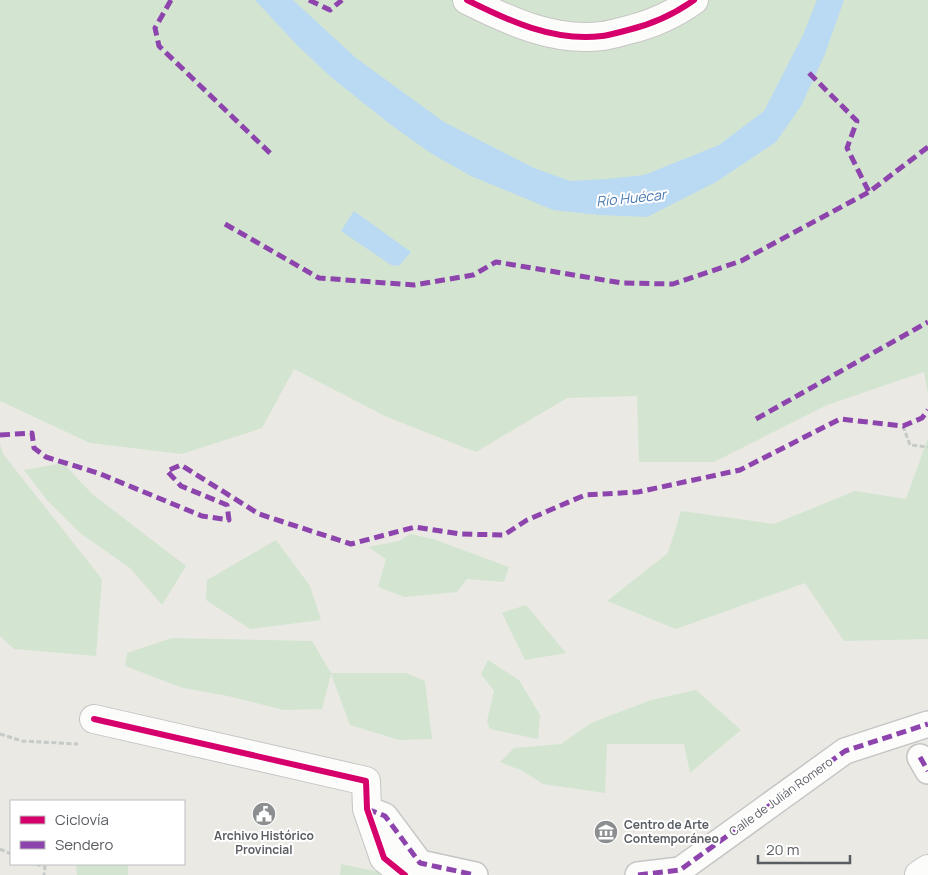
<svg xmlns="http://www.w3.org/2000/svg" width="928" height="875" font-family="Manrope,sans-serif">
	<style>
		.green { fill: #d3e5d1 }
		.water { fill: #bad9f3 }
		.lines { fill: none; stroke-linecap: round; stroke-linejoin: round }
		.pedestrian-casing { stroke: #c6c5c5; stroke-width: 28 }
		.minor-casing { stroke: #c6c5c5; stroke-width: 30 }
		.tertiary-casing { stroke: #c6c5c5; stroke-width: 30 }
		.path { stroke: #c5cac7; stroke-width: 3; stroke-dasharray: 5 2.5; stroke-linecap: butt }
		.pedestrian { stroke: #fcfcfb; stroke-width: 25 }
		.minor { stroke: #fcfcfb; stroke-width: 28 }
		.tertiary { stroke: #fcfcfb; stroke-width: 28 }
		.quiet { stroke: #8e44ad; stroke-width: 5; stroke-dasharray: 10 5; stroke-linecap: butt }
		.cycleway-casing { stroke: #fff; stroke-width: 9 }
		.cycleway { stroke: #d6006c; stroke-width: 6 }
		.labels { text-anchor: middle; stroke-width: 4; stroke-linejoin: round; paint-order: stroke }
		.street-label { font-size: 12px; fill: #5a5d62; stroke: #fff }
		.poi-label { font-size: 12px; font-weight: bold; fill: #5a5d62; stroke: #fff; text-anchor: start }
		.water-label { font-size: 14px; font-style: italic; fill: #4778b2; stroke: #fff }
	</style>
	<rect width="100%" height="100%" fill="#eae9e4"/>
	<g class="green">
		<path d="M0,0H928V394L924,372L827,405L714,462H639L637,396L567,398L476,452L387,417L294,369L262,428L182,454L90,443L0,401Z"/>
		<path d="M928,438V639L844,641L805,583L676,629L607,601L668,553L681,511L774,524L855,491L906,499Z"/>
		<path d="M0,444L3,454L102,579L96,656L14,649L0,636Z"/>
		<path d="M63,463L92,494L186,566L162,605L130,568L80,533L47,500L24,470Z"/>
		<path d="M410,534L433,539L509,567L504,582L467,579L457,592L405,597L378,587L386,559L368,547L399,541Z"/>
		<path d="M276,540L310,586L321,620L250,629L206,600L207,580Z"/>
		<path d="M526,605L566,653L525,660L502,613Z"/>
		<path d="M172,638L312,641L331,673H406L425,681L432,739L399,740L350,725L331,674L322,709L284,710L228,696L183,688L125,666L127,653Z"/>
		<path d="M488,660L519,680L540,715L538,739L490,729L487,721L494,691L481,674Z"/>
		<path d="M696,690L741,730L690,773L684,744H607L605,793L543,784L523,771L500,762L514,748L561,744L591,723L651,700Z"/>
		<path d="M76,864H128V875H77Z"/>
		<path d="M341,864L394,875H340Z"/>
	</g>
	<g class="water">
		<path d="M255,0H293L356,58L444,122L534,168L570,181L606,179L644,175L719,145L764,111L803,35L817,0H844L825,54L801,106L776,142L716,182L647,217L599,215L553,210L471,176L432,154L391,125L332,78L297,45Z"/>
		<path d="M354,211L411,252L399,266L391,265L341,231Z"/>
	</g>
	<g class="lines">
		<g class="pedestrian-casing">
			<g id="pedestrian">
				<path d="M920,757L928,771"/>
				<path d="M367,809L385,816L420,863L475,875"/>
				<path d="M638,875L680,870L845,751L928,724"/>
			</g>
		</g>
		<g class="minor-casing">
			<path id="minor" d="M94,719L366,781L367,809L384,858L405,875"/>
		</g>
		<g class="tertiary-casing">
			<g id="tertiary">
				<path d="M467,0C509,21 554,42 602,36C611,35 620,32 628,30C653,24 673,15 694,0"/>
				<path d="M919,875L928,869"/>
			</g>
		</g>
		<g class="path">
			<path d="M903,426L910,445L928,447"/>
			<path d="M0,734L22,741L78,744"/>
			<path d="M0,849L11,854"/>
			<path d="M36,864L45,867L44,875"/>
		</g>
		<use href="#pedestrian" class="pedestrian"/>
		<use href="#minor" class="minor"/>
		<use href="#tertiary" class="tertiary"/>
		<g class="quiet">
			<path d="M171,0L155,28L159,46L271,154"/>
			<path d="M309,0L330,10L342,0"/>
			<path d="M809,73L857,121L847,148L869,192"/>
			<path d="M225,224L319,278L414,285L473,275L496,262L622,283L673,284L741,261L869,192L928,147"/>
			<path d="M756,419L928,322"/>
			<path d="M0,435L32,433L34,448L46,457L98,473L202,516L229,520L227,505L181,486L167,471L181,465L259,514L351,544L415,527L460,534L504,535L527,520L585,495L638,492L740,470L840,419L903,426L922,418L928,410"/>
			<path d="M920,757L928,771"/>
			<path d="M367,809L385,816L420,863L475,875"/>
			<path d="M638,875L680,870L845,751L928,724"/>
		</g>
		<g class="cycleway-casing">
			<g id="cycleway">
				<path d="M467,0C509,21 554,42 602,36C611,35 620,32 628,30C653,24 673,15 694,0"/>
				<path d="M94,719L366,781L367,809L384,858L405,875"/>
			</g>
		</g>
		<use href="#cycleway" class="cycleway"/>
	</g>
	<defs>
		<g id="civic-disc" transform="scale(1.25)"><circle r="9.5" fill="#8c8e90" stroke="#fff"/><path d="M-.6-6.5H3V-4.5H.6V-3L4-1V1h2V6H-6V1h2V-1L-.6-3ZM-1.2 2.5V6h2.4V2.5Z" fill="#fff"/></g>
		<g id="museum-disc" transform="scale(1.25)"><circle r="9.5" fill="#8c8e90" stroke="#fff"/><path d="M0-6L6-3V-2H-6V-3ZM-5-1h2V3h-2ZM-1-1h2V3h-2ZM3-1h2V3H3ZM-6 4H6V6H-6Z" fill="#fff"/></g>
	</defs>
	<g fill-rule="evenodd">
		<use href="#civic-disc" x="264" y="814"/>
		<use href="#museum-disc" x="606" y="832"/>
	</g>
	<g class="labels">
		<g class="street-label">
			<text transform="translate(781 797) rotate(-36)" y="4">Calle de Julián Romero</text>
		</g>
		<g class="poi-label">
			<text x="624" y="829">Centro de Arte<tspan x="624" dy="14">Contemporáneo</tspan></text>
			<text x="264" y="840" text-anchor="middle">Archivo Histórico<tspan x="264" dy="14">Provincial</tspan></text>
		</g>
		<g class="water-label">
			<text transform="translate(631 198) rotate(-6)" y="5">Río Huécar</text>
		</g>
	</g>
	<rect x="10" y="800" width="175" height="65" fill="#ffffff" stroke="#bdbec0"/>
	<rect x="20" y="816" width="25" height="8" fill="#d6006c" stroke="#bdbec0"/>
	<text x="55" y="825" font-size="15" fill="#5a5d62">Ciclovía</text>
	<rect x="20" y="841" width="25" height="8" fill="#8e44ad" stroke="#bdbec0"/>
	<text x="55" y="850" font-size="15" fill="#5a5d62">Sendero</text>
	<path d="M758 855v8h92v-8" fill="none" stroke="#5a5d62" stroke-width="2.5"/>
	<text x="766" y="855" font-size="15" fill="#5a5d62" stroke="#ffffff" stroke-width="4" paint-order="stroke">20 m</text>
</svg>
